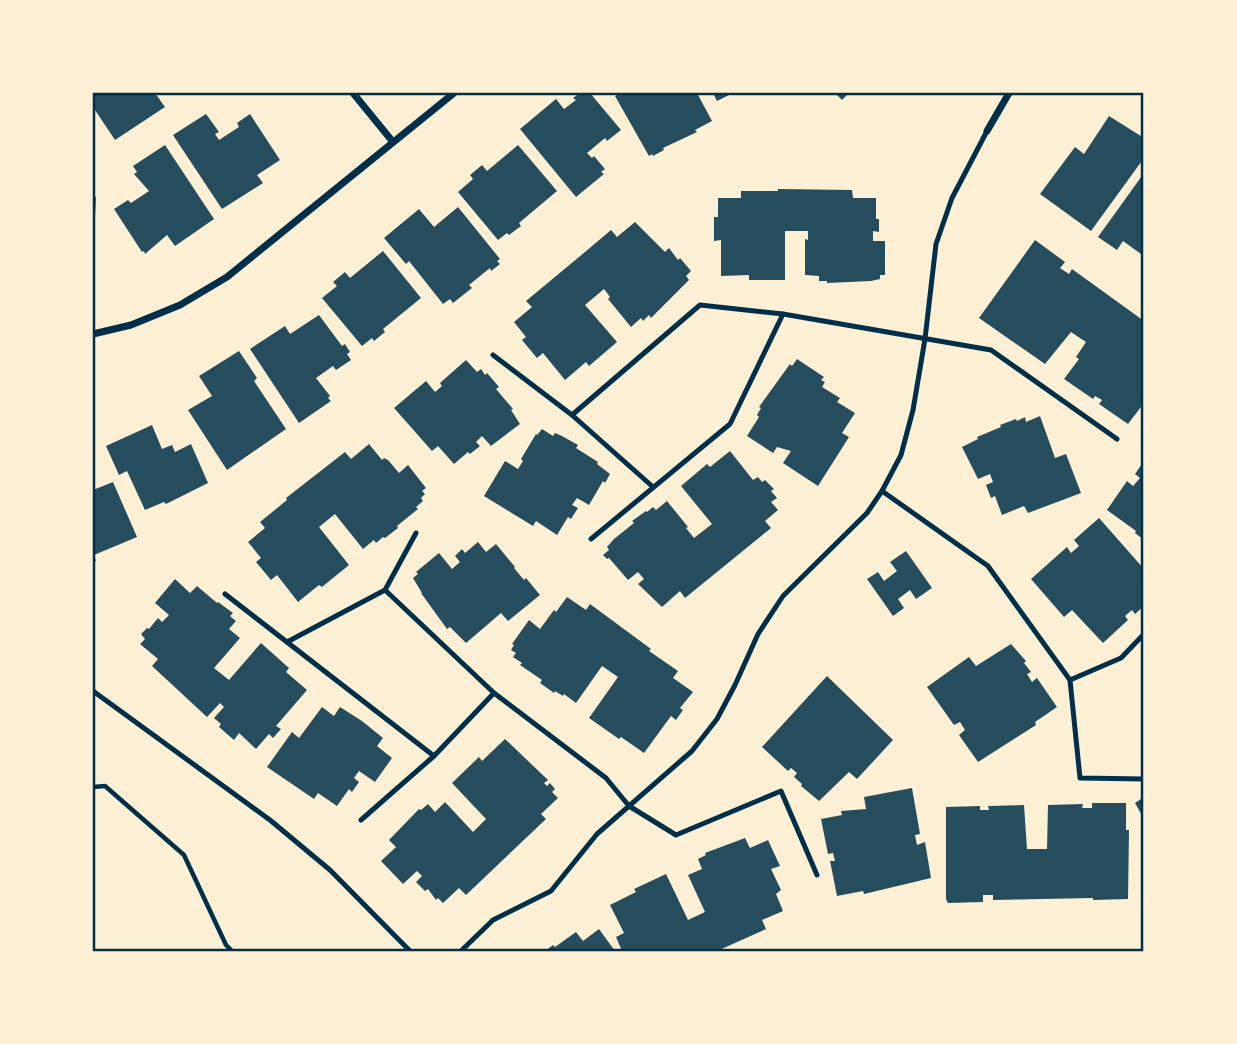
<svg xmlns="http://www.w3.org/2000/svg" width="1237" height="1044" font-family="Inter,sans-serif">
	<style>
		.building { fill: #264d5e }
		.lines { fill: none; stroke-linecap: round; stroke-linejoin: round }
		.path { stroke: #003049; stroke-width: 4.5 }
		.service { stroke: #003049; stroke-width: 5 }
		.minor { stroke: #003049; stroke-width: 7 }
		.neatline { fill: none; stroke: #003049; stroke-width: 2.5 }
	</style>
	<rect width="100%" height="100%" fill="#fdf0d5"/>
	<g class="building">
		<path d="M93,93H155L165,107L115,140L93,107Z"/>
		<path d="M580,93H590L621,130L607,141L605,138L587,153L592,158L594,156L605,169L601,172L604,174L576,197L520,129L556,99L564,109L576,100L573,98Z"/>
		<path d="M621,93H697L712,121L695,130L697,132L663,148L664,150L653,156L652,154L649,156L615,96Z"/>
		<path d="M713,93H733L717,101Z"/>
		<path d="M835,93H849L842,100Z"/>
		<path d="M206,114L219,132L215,134L219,140L239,127L237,123L250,114L280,160L257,175L263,183L222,209L173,135Z"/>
		<path d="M1109,116L1144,138V158L1091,231L1040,194L1075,147L1084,154Z"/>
		<path d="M165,145L214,219L175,246L167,235L145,254L144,251L142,252L114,209L128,200L131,203L149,191L134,174L137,172L133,166Z"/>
		<path d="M518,145L557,191L519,223L521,226L509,235L507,233L498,240L458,192L473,179L470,175L482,165L487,171Z"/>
		<path d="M1144,173V250L1141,254L1123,241L1117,250L1098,237Z"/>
		<path d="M778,189L852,190L853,198H876V219H879V232L873,231V241H885V275H880V279L871,281L827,283V281H819V276L805,275V239L808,240V231H785V280H749V275L721,276V240L714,241V217H718V198H741V191H778Z"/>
		<path d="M93,197H96L95,217H93Z"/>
		<path d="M458,207L500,259L497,261L500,264L491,271L490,268L469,285L472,288L453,303L450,299L443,304L409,261L406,264L384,238L419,209L434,227Z"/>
		<path d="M635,222L665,252L669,248L678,260L680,258L691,271L686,276L689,280L651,318L649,315L643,321L641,318L631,327L608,299L610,297L604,289L585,305L617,342L589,366L586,362L565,380L543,353L537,358L522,340L526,337L514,322L532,307L526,301L585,252L611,230L617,237Z"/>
		<path d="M1035,240L1065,262L1060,268L1069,274L1072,269L1144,321L1142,327L1144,328V403L1128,424L1099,404L1102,400L1095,396L1093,399L1064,379L1079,359L1076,357L1086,342L1071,332L1045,364L979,318Z"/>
		<path d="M383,251L421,298L383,329L385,332L374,341L372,338L362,346L322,298L337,286L333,282L345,272L350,278Z"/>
		<path d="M319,315L342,346L345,344L350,352L347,354L351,360L336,370L333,366L316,378L330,396L328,398L331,401L299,423L250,349L285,326L290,334Z"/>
		<path d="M239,351L257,378L254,381L286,429L227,470L188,410L212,396L199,376Z"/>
		<path d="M797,359L824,377L821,380L825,382L822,387L840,398L837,402L855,413L842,433L849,437L818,486L783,463L791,451L777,447L773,453L747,436L759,417L757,415L761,408L759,407L790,364L792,366Z"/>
		<path d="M466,360L477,372L481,369L485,375L487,373L499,387L496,389L513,409L511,410L520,424L491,446L482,436L476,442L480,446L470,454L468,452L454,464L438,446L432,451L394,408L426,381L435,392L442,386L440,383Z"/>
		<path d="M1040,416L1055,458L1066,454L1081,493L1028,513L1024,506L1002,515L995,496L991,498L986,485L993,482L990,474L978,479L962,447L978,439L977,437L1001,427L1000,425L1016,419L1017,421L1025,417L1026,422Z"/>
		<path d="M152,425L162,449L172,445L175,452L191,444L208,483L166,504L164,502L145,510L127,471L119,475L106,446Z"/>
		<path d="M542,429L553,436L555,433L562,436L578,445L576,448L598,462L597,464L610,474L605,483L603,481L589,505L577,498L572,505L578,508L571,519L568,517L557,535L536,521L533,526L484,496L505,461L518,469L523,461L521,459L536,434L537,435Z"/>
		<path d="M369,444L382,460L384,458L388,460L399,473L408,465L426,488L422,491L425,494L421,498L423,501L416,507L418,509L397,526L398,528L385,538L383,537L376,543L374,540L363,549L335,514L319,527L349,565L322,587L319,585L298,602L277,575L271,580L256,562L261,558L248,542L265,528L260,522L287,500L286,498L345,452L351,459Z"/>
		<path d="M730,451L753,480L758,477L762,482L765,480L774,489L771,491L777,498L771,502L778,510L765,521L771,528L685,598L680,591L662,607L638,584L644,579L638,572L628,580L609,558L607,559L603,555L609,550L607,547L614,539L634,523L632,521L646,511L647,512L653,507L656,510L667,501L688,527L686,528L694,538L712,524L681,486L707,464L710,467Z"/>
		<path d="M1144,461V540L1135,533L1136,531L1107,510L1127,481L1133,486L1140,478L1135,474Z"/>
		<path d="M113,482L137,537L94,555L96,561L93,562V490Z"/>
		<path d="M1099,518L1144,569V606L1135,614L1132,610L1125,616L1128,620L1103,643L1072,610L1064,617L1031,579L1067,547L1071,553L1079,546L1074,540Z"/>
		<path d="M478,542L486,552L496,544L515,567L514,568L524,580L526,578L540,595L508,621L501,613L466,643L450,627L447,629L421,593H422L413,578L418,574L416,572L439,553L452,569L460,562L455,556L462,549L465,553Z"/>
		<path d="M906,551L932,588L916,599L910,590L898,599L904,608L893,616L867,579L878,572L884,581L897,571L890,562Z"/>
		<path d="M175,579L190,593L197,586L217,603L218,602L233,613L230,616L236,621L229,629L240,638L214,668L229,680L261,643L289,668L286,672L307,690L276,726L281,729L273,738L269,734L256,749L239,733L234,740L219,727L221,724L214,718L224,707L220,703L207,717L152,666L158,659L140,644L145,639L141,634L147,628L149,629L158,618L162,622L169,615L155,603Z"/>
		<path d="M567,597L586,610L590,604L651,649L649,651L678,671L673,678L693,692L680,708L683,710L676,720L671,716L644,753L621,737L619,739L589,718L618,677L602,666L576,703L564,694L563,696L555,691L554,693L540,683L542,680L520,665L522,663L513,657L516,653L511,650L514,645L512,644L529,620L540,629L554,610L556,612Z"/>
		<path d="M1011,644L1026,661L1024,663L1031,672L1027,674L1032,682L1037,678L1057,707L1035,722L1036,725L978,762L959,735L965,730L960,722L954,725L927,687L969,657L976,666Z"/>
		<path d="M827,676L893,740L857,779L849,772L819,801L801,786L802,784L794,777L797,773L791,768L788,771L762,747Z"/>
		<path d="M322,707L334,716L340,707L362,721L383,738L377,746L392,758L375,782L359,771L354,778L359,782L352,792L349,789L337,806L318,793L314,799L267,767L292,732L299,738Z"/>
		<path d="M505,739L548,780L544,783L547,786L550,783L555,789L552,792L558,798L541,814L546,819L466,895L459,888L443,903L438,898L436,900L428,889L425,891L416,882L422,876L417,871L403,884L381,861L396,847L389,840L419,809L421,810L428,804L435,812L445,802L473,832L486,819L452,783L479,757L482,761Z"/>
		<path d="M912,788L920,834L915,835L917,845L925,842L931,878L864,894L863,891L837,896L830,861H835L833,853L828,854L821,819L842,815L841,811L866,809L864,797Z"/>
		<path d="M1144,797V819L1135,803Z"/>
		<path d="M1092,803H1126V830H1129L1128,899L1093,900V898L993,900V895H983V902L948,903L946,899V807L980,806V810H989L988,806L1024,805L1027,849H1047L1048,805L1083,804L1082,808H1092Z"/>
		<path d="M745,838L750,848L768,840L780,866L771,869L781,890L776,894L783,911L762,920L766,929L717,951H622L616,937L624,933L610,905L636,892L634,889L666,874L688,920L705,912L688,875L702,869L698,859L706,855L705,853Z"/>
		<path d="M599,929L615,951H545L553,945L555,947L576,932L583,941Z"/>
	</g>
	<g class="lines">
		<path class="path" d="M93,787L105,786L184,855L226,945L232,951"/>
		<g class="service">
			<path d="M493,355L572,415L700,305L783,314L991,350L1117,439"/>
			<path d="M572,415L653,487"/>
			<path d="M882,491L988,566L1070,680L1080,778L1144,779"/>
			<path d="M591,539L730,424L783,314"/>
			<path d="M385,590L494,693"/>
			<path d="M225,594L434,756"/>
			<path d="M287,642L385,590L416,533"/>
			<path d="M1070,680L1121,658L1144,634"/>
			<path d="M93,691L270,820L330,870L410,951"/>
			<path d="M361,820L434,756L494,693L606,778L629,806L676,835L781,791L817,875"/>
			<path d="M461,951L493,920L551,891L597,834L692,751L717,719L735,685L758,634L783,596L867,513L882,491L901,455L913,410L925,339L936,244L952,198L987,131"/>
		</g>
		<g class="minor">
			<path d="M353,93L393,142"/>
			<path d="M987,131L1009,93"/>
			<path d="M93,334L131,325L180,305L227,277L454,93"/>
		</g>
	</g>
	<rect width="1237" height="1044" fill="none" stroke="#fdf0d5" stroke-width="189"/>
	<rect x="94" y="94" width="1048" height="856" class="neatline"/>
</svg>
